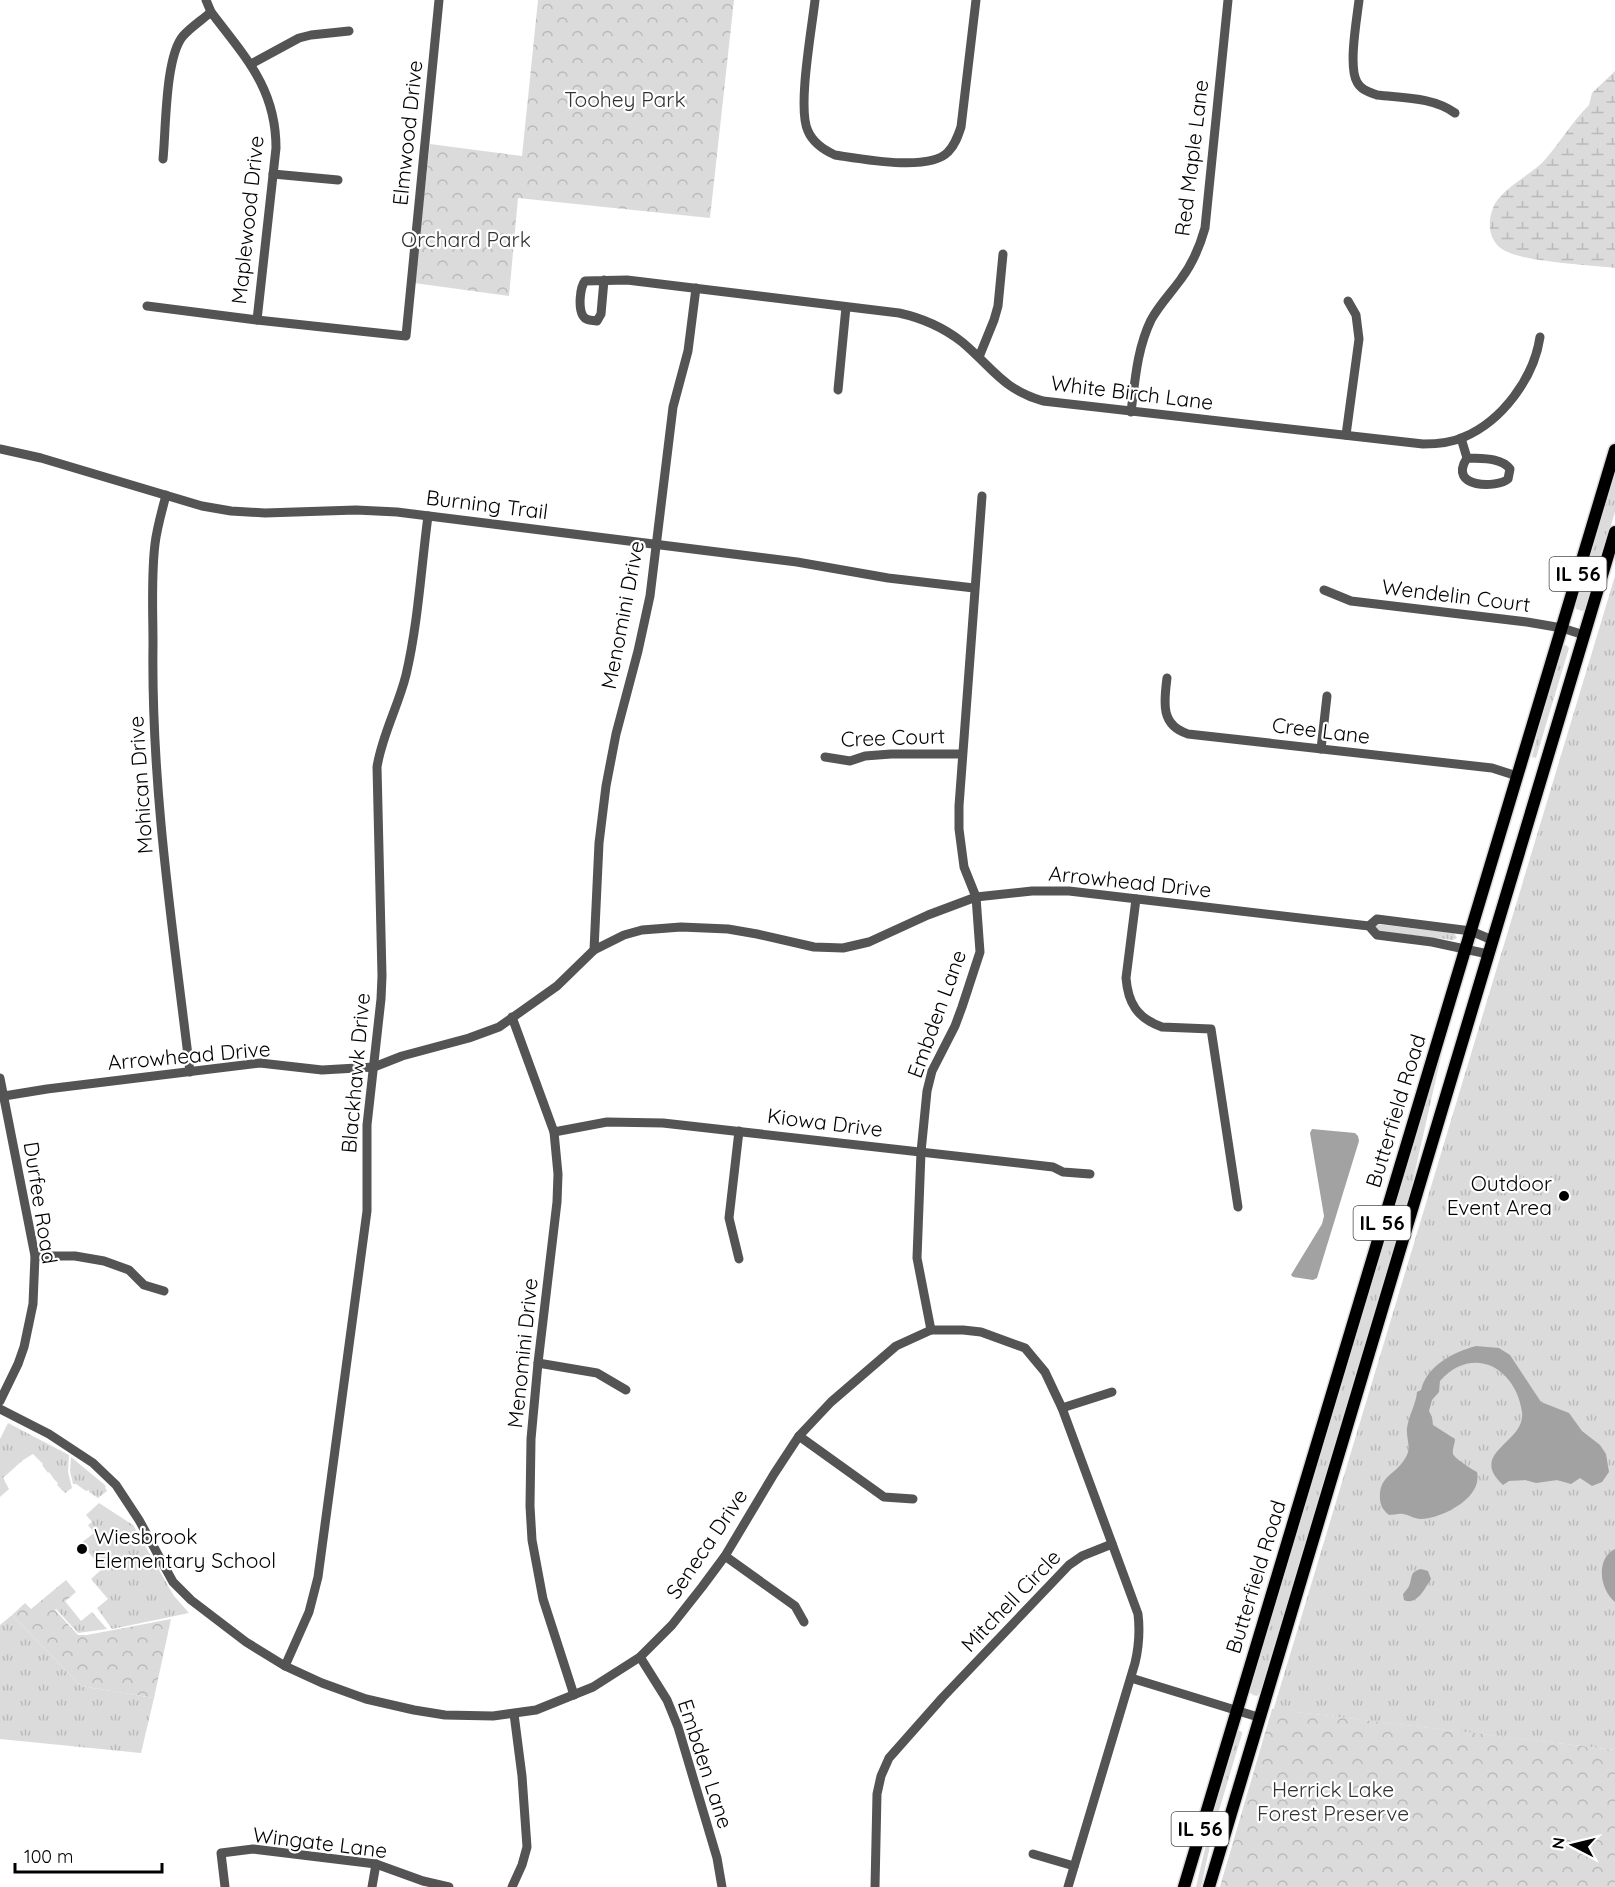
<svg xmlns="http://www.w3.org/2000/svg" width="1615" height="1887" font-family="Quicksand,sans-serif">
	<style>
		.grass { fill: url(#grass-tufts) }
		.forest { fill: url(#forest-crowns) }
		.wetland { fill: url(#wetland-marsh) }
		.water { fill: #a2a2a2 }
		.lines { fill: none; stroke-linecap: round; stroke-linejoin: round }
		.major-casing { stroke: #dbdbdb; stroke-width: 15 }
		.minor { stroke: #545454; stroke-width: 9 }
		.major { stroke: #000; stroke-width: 12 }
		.poi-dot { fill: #000; stroke: #fff; stroke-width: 2 }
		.labels { text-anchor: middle; stroke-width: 4.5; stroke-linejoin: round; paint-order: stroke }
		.shield { fill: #fff; stroke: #4c4c4c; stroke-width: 1.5 }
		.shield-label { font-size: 20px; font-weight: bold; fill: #000 }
		.park-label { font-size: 21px; fill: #323232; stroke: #fff }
		.street-label { font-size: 21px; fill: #000; stroke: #fff }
		.poi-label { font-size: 21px; fill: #000; stroke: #fff; text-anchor: end }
	</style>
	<defs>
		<pattern id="grass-tufts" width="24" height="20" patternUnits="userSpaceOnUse" patternTransform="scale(1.5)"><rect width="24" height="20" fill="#dbdbdb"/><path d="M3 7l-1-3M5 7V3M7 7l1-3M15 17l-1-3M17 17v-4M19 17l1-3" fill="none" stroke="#bababa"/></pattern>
		<pattern id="forest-crowns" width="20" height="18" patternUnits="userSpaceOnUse" patternTransform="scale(1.5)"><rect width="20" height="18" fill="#dbdbdb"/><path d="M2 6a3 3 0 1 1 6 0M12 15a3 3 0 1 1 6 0" fill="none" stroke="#bababa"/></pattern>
		<pattern id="wetland-marsh" width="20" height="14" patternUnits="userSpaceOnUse" patternTransform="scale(1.5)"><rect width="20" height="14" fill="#dbdbdb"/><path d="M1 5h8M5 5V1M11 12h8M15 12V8" fill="none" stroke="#bababa"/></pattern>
	</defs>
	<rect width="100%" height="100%" fill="#fff"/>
	<g class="grass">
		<path d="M1615,471V512L1586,609L1582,611L1576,609L1575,603Z"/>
		<path d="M1615,576V1750L1296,1712L1220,1887Z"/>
		<path d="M1566,645L1569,648L1536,758L1532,757L1546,699L1562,646Z"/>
		<path d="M1376,924L1454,933L1457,938L1453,940L1377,931L1374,926Z"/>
		<path d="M1440,1052H1442L1409,1198L1260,1692L1257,1696L1253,1695L1249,1692Z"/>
		<path d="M8,1423L69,1455L68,1472L72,1488L65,1493L57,1485L58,1483C53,1479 53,1477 49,1472L48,1473L42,1465L43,1464L33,1454L23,1460L3,1478L9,1489L0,1497V1439Z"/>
		<path d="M71,1457L106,1486L105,1487L107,1491L98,1498L89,1492V1490L86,1491L76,1484H73L70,1471Z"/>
		<path d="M99,1503L133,1525L174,1596L189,1613L112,1629L97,1608L108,1599L91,1579L102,1569L81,1543L94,1533L88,1525L92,1522L86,1515Z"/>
		<path d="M65,1601L81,1621L92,1612L107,1629L78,1633L56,1609Z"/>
		<path d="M12,1615L81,1686L154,1698L141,1753L0,1739V1625Z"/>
		<path d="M1238,1730L1242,1732V1734L1214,1827L1201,1887H1196L1223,1772L1235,1731Z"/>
	</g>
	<g class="forest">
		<path d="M538,0H734L710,218L518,198L509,296L414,283L430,144L522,156Z"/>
		<path d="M66,1580L76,1592L55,1610L78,1635H87L171,1619L154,1698L81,1686L12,1615L25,1603L31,1609Z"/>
		<path d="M1272,1709L1615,1750V1887H1220Z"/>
	</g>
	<path class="wetland" d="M1615,71V268C1591,265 1520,262 1502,249C1489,240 1487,223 1493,208C1499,190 1530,175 1543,162C1559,144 1572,122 1589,105L1592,93Z"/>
	<g class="water">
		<path d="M1312,1129L1355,1133L1358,1136L1359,1141L1317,1278L1313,1280L1293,1277L1291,1275L1322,1224L1324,1216L1310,1133Z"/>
		<path d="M1476,1346L1499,1348L1510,1355L1541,1402L1569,1413L1582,1431L1600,1445L1606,1454L1609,1472L1602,1482L1592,1486L1580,1478L1571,1484L1557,1480L1536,1483L1525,1480L1509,1481L1503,1485C1467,1452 1526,1443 1522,1412C1516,1368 1473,1344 1440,1381L1439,1392L1432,1400L1429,1411L1432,1417L1433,1425L1455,1439C1455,1444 1452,1449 1453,1454C1454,1458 1473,1470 1477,1472C1483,1498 1442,1518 1421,1519C1414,1519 1410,1515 1403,1514C1399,1513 1394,1515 1389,1515C1384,1511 1381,1507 1380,1500C1378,1474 1397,1476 1407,1455C1411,1446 1406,1438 1407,1428C1409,1415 1416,1404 1417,1392L1421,1390C1427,1366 1453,1352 1476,1346Z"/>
		<path d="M1615,1549V1602C1600,1590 1595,1559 1615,1549Z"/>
		<path d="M1421,1569L1428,1571L1431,1579C1425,1588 1417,1606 1404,1600L1403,1594C1404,1593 1409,1587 1409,1586C1413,1577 1409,1572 1421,1569Z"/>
	</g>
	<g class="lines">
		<g class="major-casing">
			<g id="major">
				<path d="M1184,1887L1615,450"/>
				<path d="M1209,1887L1615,532"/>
			</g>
		</g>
		<g class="minor">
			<path d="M206,0L211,12C245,57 276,88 276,148L257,320"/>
			<path d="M815,0C812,28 797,109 808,131C813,143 824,150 835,155C862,159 929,172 948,152C955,145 958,136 961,127L976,0"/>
			<path d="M1359,0C1357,18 1348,67 1357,82C1361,90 1369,92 1377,95C1403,98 1433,97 1455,113"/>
			<path d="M251,64L299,38L311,35L349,31"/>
			<path d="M163,159C166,130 165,57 183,36C191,27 202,20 211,12"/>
			<path d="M273,174L338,180"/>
			<path d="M604,280L601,314L597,321C592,320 586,321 583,316C578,308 580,287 585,281L627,280L899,313C922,318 943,327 962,342C992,367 1002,389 1043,401L1423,444C1437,444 1451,443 1464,437C1502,421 1534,378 1540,337"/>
			<path d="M147,306L257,320L406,336L439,0"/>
			<path d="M979,357L994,320L998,306L1003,254"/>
			<path d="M838,390L846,307"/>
			<path d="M1131,412C1135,381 1137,349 1151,320C1159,305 1171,293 1181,279C1193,263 1200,246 1205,228L1228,0"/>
			<path d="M1346,435L1359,339L1356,315L1348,301"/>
			<path d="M1461,438L1467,458C1447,489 1498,488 1508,479L1510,469C1501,457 1481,459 1467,458"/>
			<path d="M0,449L41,458L202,506L231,511L265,513L356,510L397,512L797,562L888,578L974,588"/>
			<path d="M166,495C162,511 157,527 155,544C151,577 153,611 153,644C151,788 173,930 190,1072"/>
			<path d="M1324,590L1351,601L1527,622L1562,628L1584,635"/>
			<path d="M1167,678C1164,702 1160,725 1188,734L1492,768L1517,776"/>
			<path d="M1321,749L1327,696"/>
			<path d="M825,757L850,761L865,756L891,754H962"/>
			<path d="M1136,899L1126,978C1128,1003 1137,1018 1162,1027L1211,1029L1238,1207"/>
			<path d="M1369,926L1377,919L1471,931L1492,940"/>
			<path d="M594,950L599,843L606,786L616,734L638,651L650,596L673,407L688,351L696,288"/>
			<path d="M512,1017L554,1132L558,1174L557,1202L538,1363L531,1439L530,1506L532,1540L543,1599L574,1695"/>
			<path d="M0,1078L35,1256L33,1304L24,1347L18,1364L0,1401"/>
			<path d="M4,1096L47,1089L260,1063L322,1070L374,1067L402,1056L469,1038L499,1027L557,986L594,950L624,935L642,930L681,927L728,929L757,934L814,947L843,948L869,942L928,915L976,897L1032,891H1069L1369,926L1377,935L1432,942L1488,954"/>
			<path d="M739,1131L729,1218L739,1259"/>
			<path d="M554,1132L607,1122L663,1123L1053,1167L1063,1172L1090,1174"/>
			<path d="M35,1256H75L104,1261L129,1270L144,1285L164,1291"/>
			<path d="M931,1330L917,1258L921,1152L927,1091L932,1071L955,1026L962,1007L980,952L976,897L964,867L959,829V806L982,496"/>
			<path d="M538,1363L597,1373L626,1390"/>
			<path d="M1062,1408L1112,1392"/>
			<path d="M0,1409L49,1434L93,1463L116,1485L139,1520L173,1582L191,1600L246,1642L285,1666L322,1683L366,1699L414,1710L445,1715L493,1716L536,1710L593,1687L640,1657L672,1625L702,1587L725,1556L774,1474L799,1436L831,1402L896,1346L931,1330H963L981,1332L1025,1348L1045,1372L1062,1408L1138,1614C1140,1631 1139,1646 1135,1663L1068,1887"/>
			<path d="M799,1436L884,1497L913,1499"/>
			<path d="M725,1556L795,1606L804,1622"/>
			<path d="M640,1657L667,1700L678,1727L717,1858L722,1887"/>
			<path d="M285,1666L309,1612L318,1577L367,1211V1125L381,999L382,976L377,767C382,735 398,707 406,675C418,624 421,569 428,516"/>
			<path d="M1131,1678L1258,1717"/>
			<path d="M1033,1854L1074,1866"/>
			<path d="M225,1887L221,1853L253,1849L376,1864L423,1881L449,1887"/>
			<path d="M372,1887L376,1864"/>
			<path d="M512,1887L522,1865L527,1847L522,1776L514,1714"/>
			<path d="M875,1887L877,1794L881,1776L889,1758L943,1697L1069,1565L1082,1556L1112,1544"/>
		</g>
		<use href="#major" class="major"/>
	</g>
	<g class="poi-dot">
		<circle cx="1564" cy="1196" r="6"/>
		<circle cx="82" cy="1549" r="6"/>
	</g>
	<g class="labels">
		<g class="shield">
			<rect x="1549.5" y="557" width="57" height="34" rx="4.5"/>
			<rect x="1353.5" y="1206" width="57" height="34" rx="4.5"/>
			<rect x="1171.5" y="1812" width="57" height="34" rx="4.5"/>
		</g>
		<g class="shield-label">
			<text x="1578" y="581">IL 56</text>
			<text x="1382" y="1230">IL 56</text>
			<text x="1200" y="1836">IL 56</text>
		</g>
		<g class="park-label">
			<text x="625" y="107">Toohey Park</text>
			<text x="466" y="247">Orchard Park</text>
			<text x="1333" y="1797">Herrick Lake<tspan x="1333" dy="24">Forest Preserve</tspan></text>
		</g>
		<g class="street-label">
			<text transform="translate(408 133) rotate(-84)" y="7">Elmwood Drive</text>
			<text transform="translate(1192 158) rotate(-83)" y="7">Red Maple Lane</text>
			<text transform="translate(248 220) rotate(-84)" y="7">Maplewood Drive</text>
			<text transform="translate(1132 393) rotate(7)" y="7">White Birch Lane</text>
			<text transform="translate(487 505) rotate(7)" y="7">Burning Trail</text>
			<text transform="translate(1456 596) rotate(7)" y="7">Wendelin Court</text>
			<text transform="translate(623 615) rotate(-79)" y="7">Menomini Drive</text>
			<text transform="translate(1321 731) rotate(7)" y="7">Cree Lane</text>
			<text transform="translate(893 738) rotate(-2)" y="7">Cree Court</text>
			<text transform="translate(141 785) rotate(-94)" y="7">Mohican Drive</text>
			<text transform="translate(1130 882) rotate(6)" y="7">Arrowhead Drive</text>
			<text transform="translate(937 1014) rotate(-70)" y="7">Embden Lane</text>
			<text transform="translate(189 1056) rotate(-5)" y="7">Arrowhead Drive</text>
			<text transform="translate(356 1073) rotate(-85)" y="7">Blackhawk Drive</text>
			<text transform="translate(1396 1111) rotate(-73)" y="7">Butterfield Road</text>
			<text transform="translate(825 1123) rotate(7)" y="7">Kiowa Drive</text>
			<text transform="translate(40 1203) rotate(81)" y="7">Durfee Road</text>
			<text transform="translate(523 1353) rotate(-84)" y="7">Menomini Drive</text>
			<text transform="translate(707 1544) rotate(-56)" y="7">Seneca Drive</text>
			<text transform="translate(1256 1577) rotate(-73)" y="7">Butterfield Road</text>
			<text transform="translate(1011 1601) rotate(-46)" y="7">Mitchell Circle</text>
			<text transform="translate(705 1764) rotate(72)" y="7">Embden Lane</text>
			<text transform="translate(320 1843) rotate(7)" y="7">Wingate Lane</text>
		</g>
		<g class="poi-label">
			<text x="1552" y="1191">Outdoor<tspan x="1552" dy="24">Event Area</tspan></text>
			<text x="94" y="1544" text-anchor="start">Wiesbrook<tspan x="94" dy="24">Elementary School</tspan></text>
		</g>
	</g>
	<g transform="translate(1573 1845) rotate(277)" stroke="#ffffff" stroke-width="4.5" paint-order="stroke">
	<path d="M0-4.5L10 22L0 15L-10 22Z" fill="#000000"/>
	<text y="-9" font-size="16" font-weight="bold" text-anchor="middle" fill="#000000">N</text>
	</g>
	<path d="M15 1863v9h147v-9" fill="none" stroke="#000000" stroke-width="3"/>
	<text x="24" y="1863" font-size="18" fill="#000000" stroke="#ffffff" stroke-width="4.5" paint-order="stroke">100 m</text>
</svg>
